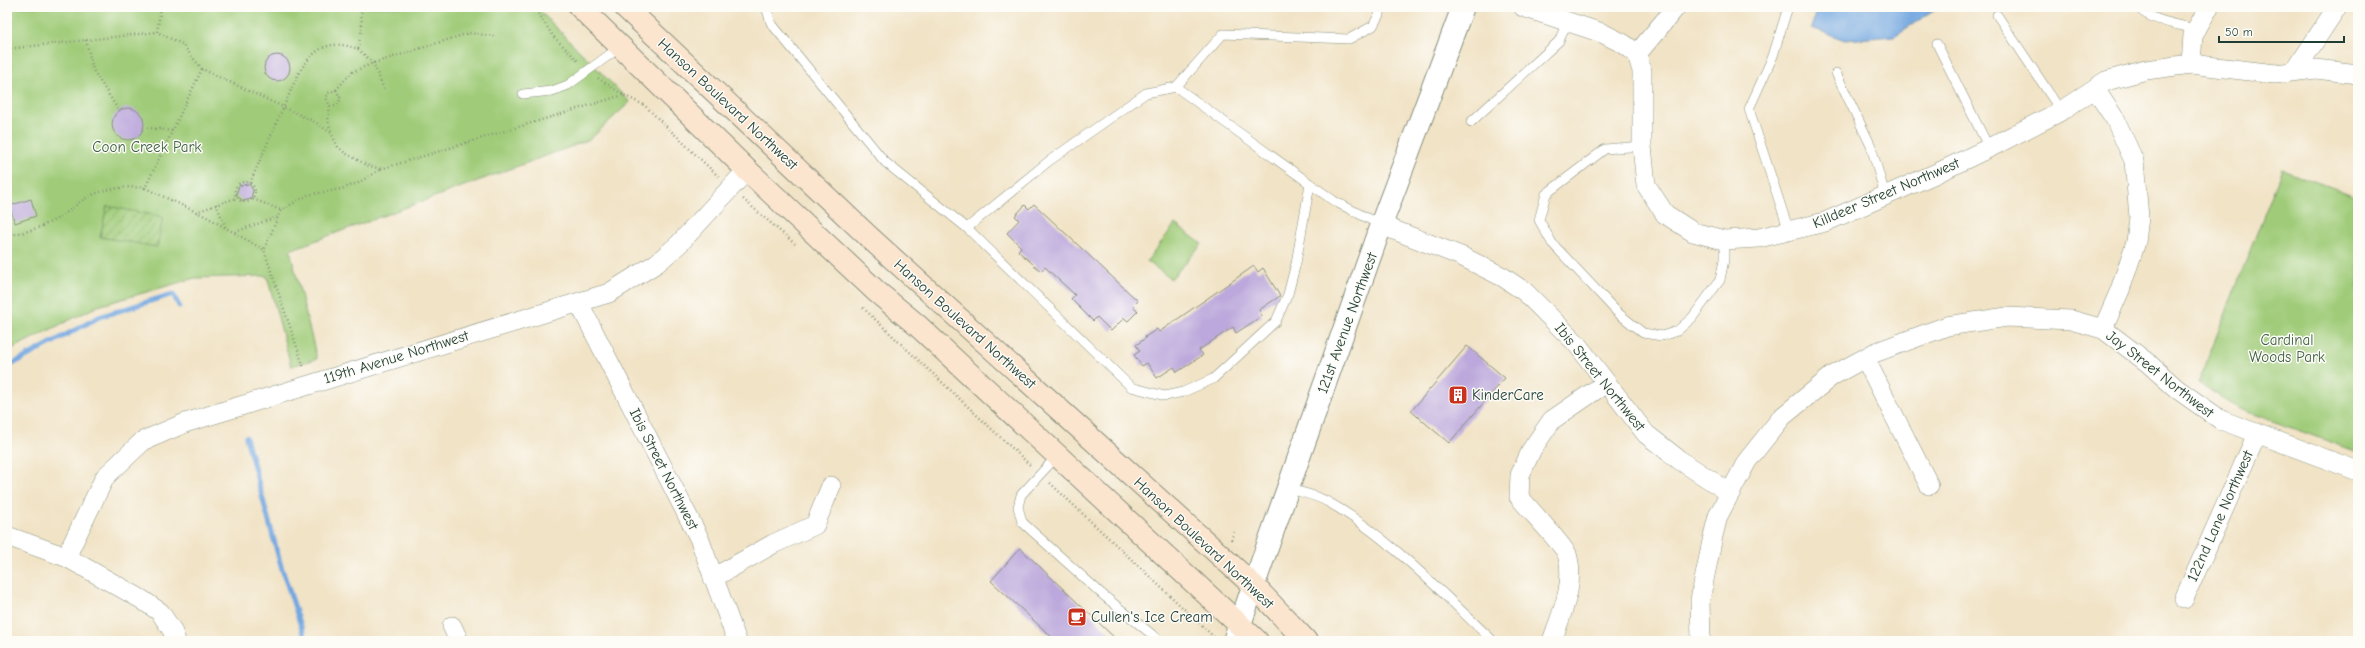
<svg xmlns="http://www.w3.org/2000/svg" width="2365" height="648" font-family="'Comic Neue',sans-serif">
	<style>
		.park { fill: #a0cc79; stroke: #608456 }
		.garden { fill: url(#garden-furrows); stroke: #608456 }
		.water { fill: #73a7e0; stroke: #49728a }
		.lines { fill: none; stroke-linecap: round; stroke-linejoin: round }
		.stream { stroke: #73a7e0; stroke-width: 5 }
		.building { fill: #bca8dc }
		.service-casing { stroke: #88907d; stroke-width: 10 }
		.minor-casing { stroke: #88907d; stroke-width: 20 }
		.tertiary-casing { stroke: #88907d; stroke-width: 24 }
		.secondary-casing { stroke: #88907d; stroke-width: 24 }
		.path { stroke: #88907d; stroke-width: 2.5; stroke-dasharray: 1 3; stroke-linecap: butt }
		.service { stroke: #fff; stroke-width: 9 }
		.minor { stroke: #fff; stroke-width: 19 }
		.tertiary { stroke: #fff; stroke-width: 22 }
		.secondary { stroke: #fbe5cf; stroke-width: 22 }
		.labels { text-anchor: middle; stroke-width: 3; stroke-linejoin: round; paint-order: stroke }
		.street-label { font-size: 15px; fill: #1f3d34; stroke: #fdfcf7 }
		.park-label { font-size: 15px; fill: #3f6145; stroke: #fdfcf7 }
		.poi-label { font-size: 15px; fill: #1f3d34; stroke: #fdfcf7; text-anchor: start }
	</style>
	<defs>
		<pattern id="garden-furrows" width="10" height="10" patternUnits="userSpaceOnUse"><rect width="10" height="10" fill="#a0cc79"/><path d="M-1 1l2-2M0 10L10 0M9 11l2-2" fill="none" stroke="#82a764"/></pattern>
	</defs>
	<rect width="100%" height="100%" fill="#fdfcf7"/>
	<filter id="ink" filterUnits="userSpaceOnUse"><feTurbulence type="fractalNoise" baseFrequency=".025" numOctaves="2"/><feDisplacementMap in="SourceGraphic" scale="8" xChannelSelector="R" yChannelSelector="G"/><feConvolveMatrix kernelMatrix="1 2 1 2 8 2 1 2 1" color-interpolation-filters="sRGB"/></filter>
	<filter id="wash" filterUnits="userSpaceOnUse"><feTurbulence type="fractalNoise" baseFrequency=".012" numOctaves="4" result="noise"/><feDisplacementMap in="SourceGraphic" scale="16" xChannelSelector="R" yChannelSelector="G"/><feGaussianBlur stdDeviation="0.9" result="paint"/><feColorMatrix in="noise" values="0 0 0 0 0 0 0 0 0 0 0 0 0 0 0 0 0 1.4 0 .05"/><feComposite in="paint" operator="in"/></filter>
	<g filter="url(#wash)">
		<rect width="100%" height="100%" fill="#f1e3c6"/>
		<g class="park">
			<path d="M7,7H536L630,102L589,140L290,250L317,359L291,366L267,276L195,278L98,306L7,351Z"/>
			<path d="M2282,169L2358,197V452L2242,410L2198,383Z"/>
			<path d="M1175,224L1202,244L1171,279L1147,261Z"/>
		</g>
		<path class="garden" d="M107,206L163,217L157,247L100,237Z"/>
		<path class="water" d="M1816,7H1940L1894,36L1845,40L1812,28Z"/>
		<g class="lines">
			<g class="stream">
				<path d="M7,367L99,317L173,294L179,306"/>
				<path d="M246,437L281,566L306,641"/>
			</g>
		</g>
		<g id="blocks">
			<g class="building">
				<circle cx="277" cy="68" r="13"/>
				<circle cx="128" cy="124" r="16"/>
				<path d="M249,184L253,190L251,199L243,201L236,195L239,186Z"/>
				<path d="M31,199L36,216L15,223L9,206Z"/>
				<path d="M1034,204L1138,301L1133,306L1138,311L1128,321L1124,318L1111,331L1097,317L1093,321L1071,299L1075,295L1045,267L1041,271L1018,251L1021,247L1007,233L1019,220L1015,216L1025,205L1029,209Z"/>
				<path d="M1254,266L1258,272L1263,268L1280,296L1259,310L1262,316L1236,333L1233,327L1199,350L1203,355L1177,372L1174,367L1157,378L1147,363L1142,366L1134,355L1140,351L1136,345L1146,338L1145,337L1157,329L1159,332Z"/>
				<path d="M1467,346L1505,378L1449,443L1411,411Z"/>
				<path d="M1020,548L1118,641H1056L991,581Z"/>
			</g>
		</g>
	</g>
	<g filter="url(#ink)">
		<use href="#blocks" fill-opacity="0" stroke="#88907d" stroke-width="1"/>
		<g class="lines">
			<g class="service-casing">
				<g id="service">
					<path d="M766,7L771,23L885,162L967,228L1131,387L1165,396L1183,392L1213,379L1276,321L1288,294L1296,263L1310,184"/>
					<path d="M1788,7L1773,56L1749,109L1789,231"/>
					<path d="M2137,7C2151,21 2177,24 2195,29"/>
					<path d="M1997,15L2061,111"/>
					<path d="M1937,44L1989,148"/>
					<path d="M1836,73L1871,146L1885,195"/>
					<path d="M1176,87L1223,34L1349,39L1373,26L1383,7"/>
					<path d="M523,94L552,91L568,85L620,47"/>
					<path d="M1471,122L1559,41L1567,22"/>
					<path d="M1642,146L1605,149L1546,194L1539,220L1552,243L1618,313L1643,333L1662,336L1677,331L1692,318L1720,280L1724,260V240"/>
					<path d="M967,228L1049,161L1146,93L1176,87L1334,201L1381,225"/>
					<path d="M1057,456L1021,495L1018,507L1022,522L1103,595L1155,637V641"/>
					<path d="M1287,488C1300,492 1316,495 1328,502C1386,534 1443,594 1492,640"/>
				</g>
			</g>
			<g class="minor-casing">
				<g id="minor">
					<path d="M1523,7L1602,33L1624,44L1637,54L1642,71V146L1646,185L1665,214L1693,232L1724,240L1759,238L1825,222L1937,173L1989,148L2061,111L2106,81L2146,70L2191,64L2275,74L2316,69L2358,74"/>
					<path d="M1637,54L1676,7"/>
					<path d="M2191,64L2193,35L2209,7"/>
					<path d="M2295,71L2337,7"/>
					<path d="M2095,89L2115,119L2134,161L2139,217L2136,242L2120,290L2103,329"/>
					<path d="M1381,225L1461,256L1503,277L1525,292L1576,343L1646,434L1678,459L1730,493"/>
					<path d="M579,303L699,538L737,641"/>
					<path d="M1865,358L1929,485"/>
					<path d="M7,536L66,557L141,599L160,612L172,630L176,641"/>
					<path d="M66,557L105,477L143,441L185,423L609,293L657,263L679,244L747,170"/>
					<path d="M713,578L773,544L815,525L831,486"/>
					<path d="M2184,599L2257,434"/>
					<path d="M452,626L459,641"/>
					<path d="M1552,641C1561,615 1576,583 1567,554C1565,548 1527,506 1519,497L1520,475L1532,449L1552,420L1606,383"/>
					<path d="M1701,641L1700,600L1713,536L1718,516L1747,461L1782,417L1832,376L1874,353L1947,326L2007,317L2071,320L2103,329L2148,363L2177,389L2221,420L2358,471"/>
				</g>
			</g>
			<g class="tertiary-casing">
				<path id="tertiary" d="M1234,641L1381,225L1463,7"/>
			</g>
			<g class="secondary-casing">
				<g id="secondary">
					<path d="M580,7L747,170L877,292L917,325L1257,641"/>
					<path d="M625,7L869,237L1254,586L1306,641"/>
				</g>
			</g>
			<g class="path">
				<path d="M161,7L157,32L182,44L202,69L315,122L331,133L338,147L345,153L369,166L381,169L358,183L341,189L308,195L281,210L264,250L304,368"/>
				<path d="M534,7L553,36L579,62"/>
				<path d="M86,40L93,70L119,111"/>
				<path d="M7,49L157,32"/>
				<path d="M358,49L373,63L384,89"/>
				<path d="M202,69L145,188L205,216L264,250"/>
				<path d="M598,78L623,95L644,105L719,177"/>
				<path d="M336,90L352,72L371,64L469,33L494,36"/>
				<path d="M330,106H336L341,99L336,90L328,93L326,98L330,106L328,121L331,132"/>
				<path d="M143,127L173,131"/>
				<path d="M381,169L623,95"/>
				<circle cx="245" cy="192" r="10"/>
				<path d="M250,183L298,74C314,49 327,38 358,49L362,28L361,7"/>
				<path d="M253,199L281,210"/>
				<path d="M743,199L795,244"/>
				<path d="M216,204L226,228"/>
				<path d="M196,212L236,198"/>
				<path d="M235,232L277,217"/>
				<path d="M7,235C24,234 45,226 60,217C70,211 79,201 90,196C107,188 126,186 145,188"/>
				<path d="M863,308L1031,466"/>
				<path d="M1050,483L1215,638"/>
				<path d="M1231,540L1234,532"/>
			</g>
			<use href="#service" class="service"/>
			<use href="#minor" class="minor"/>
			<use href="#tertiary" class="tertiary"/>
			<use href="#secondary" class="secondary"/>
		</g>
	</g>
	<defs>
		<g id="building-square" transform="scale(1)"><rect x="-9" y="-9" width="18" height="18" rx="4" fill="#c8321e" stroke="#fdfcf7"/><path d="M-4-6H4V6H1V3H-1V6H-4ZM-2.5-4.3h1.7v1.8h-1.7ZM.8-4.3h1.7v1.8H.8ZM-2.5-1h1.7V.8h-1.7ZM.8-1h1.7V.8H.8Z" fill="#fff"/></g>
		<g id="cafe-square" transform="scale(1)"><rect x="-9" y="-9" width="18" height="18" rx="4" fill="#c8321e" stroke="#fdfcf7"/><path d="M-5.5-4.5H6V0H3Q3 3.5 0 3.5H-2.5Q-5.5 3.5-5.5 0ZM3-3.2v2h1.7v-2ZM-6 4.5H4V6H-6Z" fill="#fff"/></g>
	</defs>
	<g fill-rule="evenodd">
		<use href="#building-square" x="1458" y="395"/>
		<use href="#cafe-square" x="1077" y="617"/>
	</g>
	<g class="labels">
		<g class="street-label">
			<text transform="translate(728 104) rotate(43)" y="5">Hanson Boulevard Northwest</text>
			<text transform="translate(1886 193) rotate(-23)" y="5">Killdeer Street Northwest</text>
			<text transform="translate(1347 323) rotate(-70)" y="5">121st Avenue Northwest</text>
			<text transform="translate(965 324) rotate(42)" y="5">Hanson Boulevard Northwest</text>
			<text transform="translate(396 357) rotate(-17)" y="5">119th Avenue Northwest</text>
			<text transform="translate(2160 374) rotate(38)" y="5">Jay Street Northwest</text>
			<text transform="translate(1600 377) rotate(51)" y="5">Ibis Street Northwest</text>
			<text transform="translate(664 469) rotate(63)" y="5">Ibis Street Northwest</text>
			<text transform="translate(2220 516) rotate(-66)" y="5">122nd Lane Northwest</text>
			<text transform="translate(1204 543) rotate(43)" y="5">Hanson Boulevard Northwest</text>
		</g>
		<g class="park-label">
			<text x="147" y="152">Coon Creek Park</text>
			<text x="2287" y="345">Cardinal<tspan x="2287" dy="17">Woods Park</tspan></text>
		</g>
		<g class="poi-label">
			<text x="1472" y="400">KinderCare</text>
			<text x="1091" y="622">Cullen's Ice Cream</text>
		</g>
	</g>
	<rect width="2365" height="648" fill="none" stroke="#fdfcf7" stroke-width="24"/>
	<path d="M2219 36v6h125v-6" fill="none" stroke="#1f3d34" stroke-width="2"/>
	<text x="2225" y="36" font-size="12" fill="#1f3d34" stroke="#fdfcf7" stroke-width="3" paint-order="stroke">50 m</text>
</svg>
